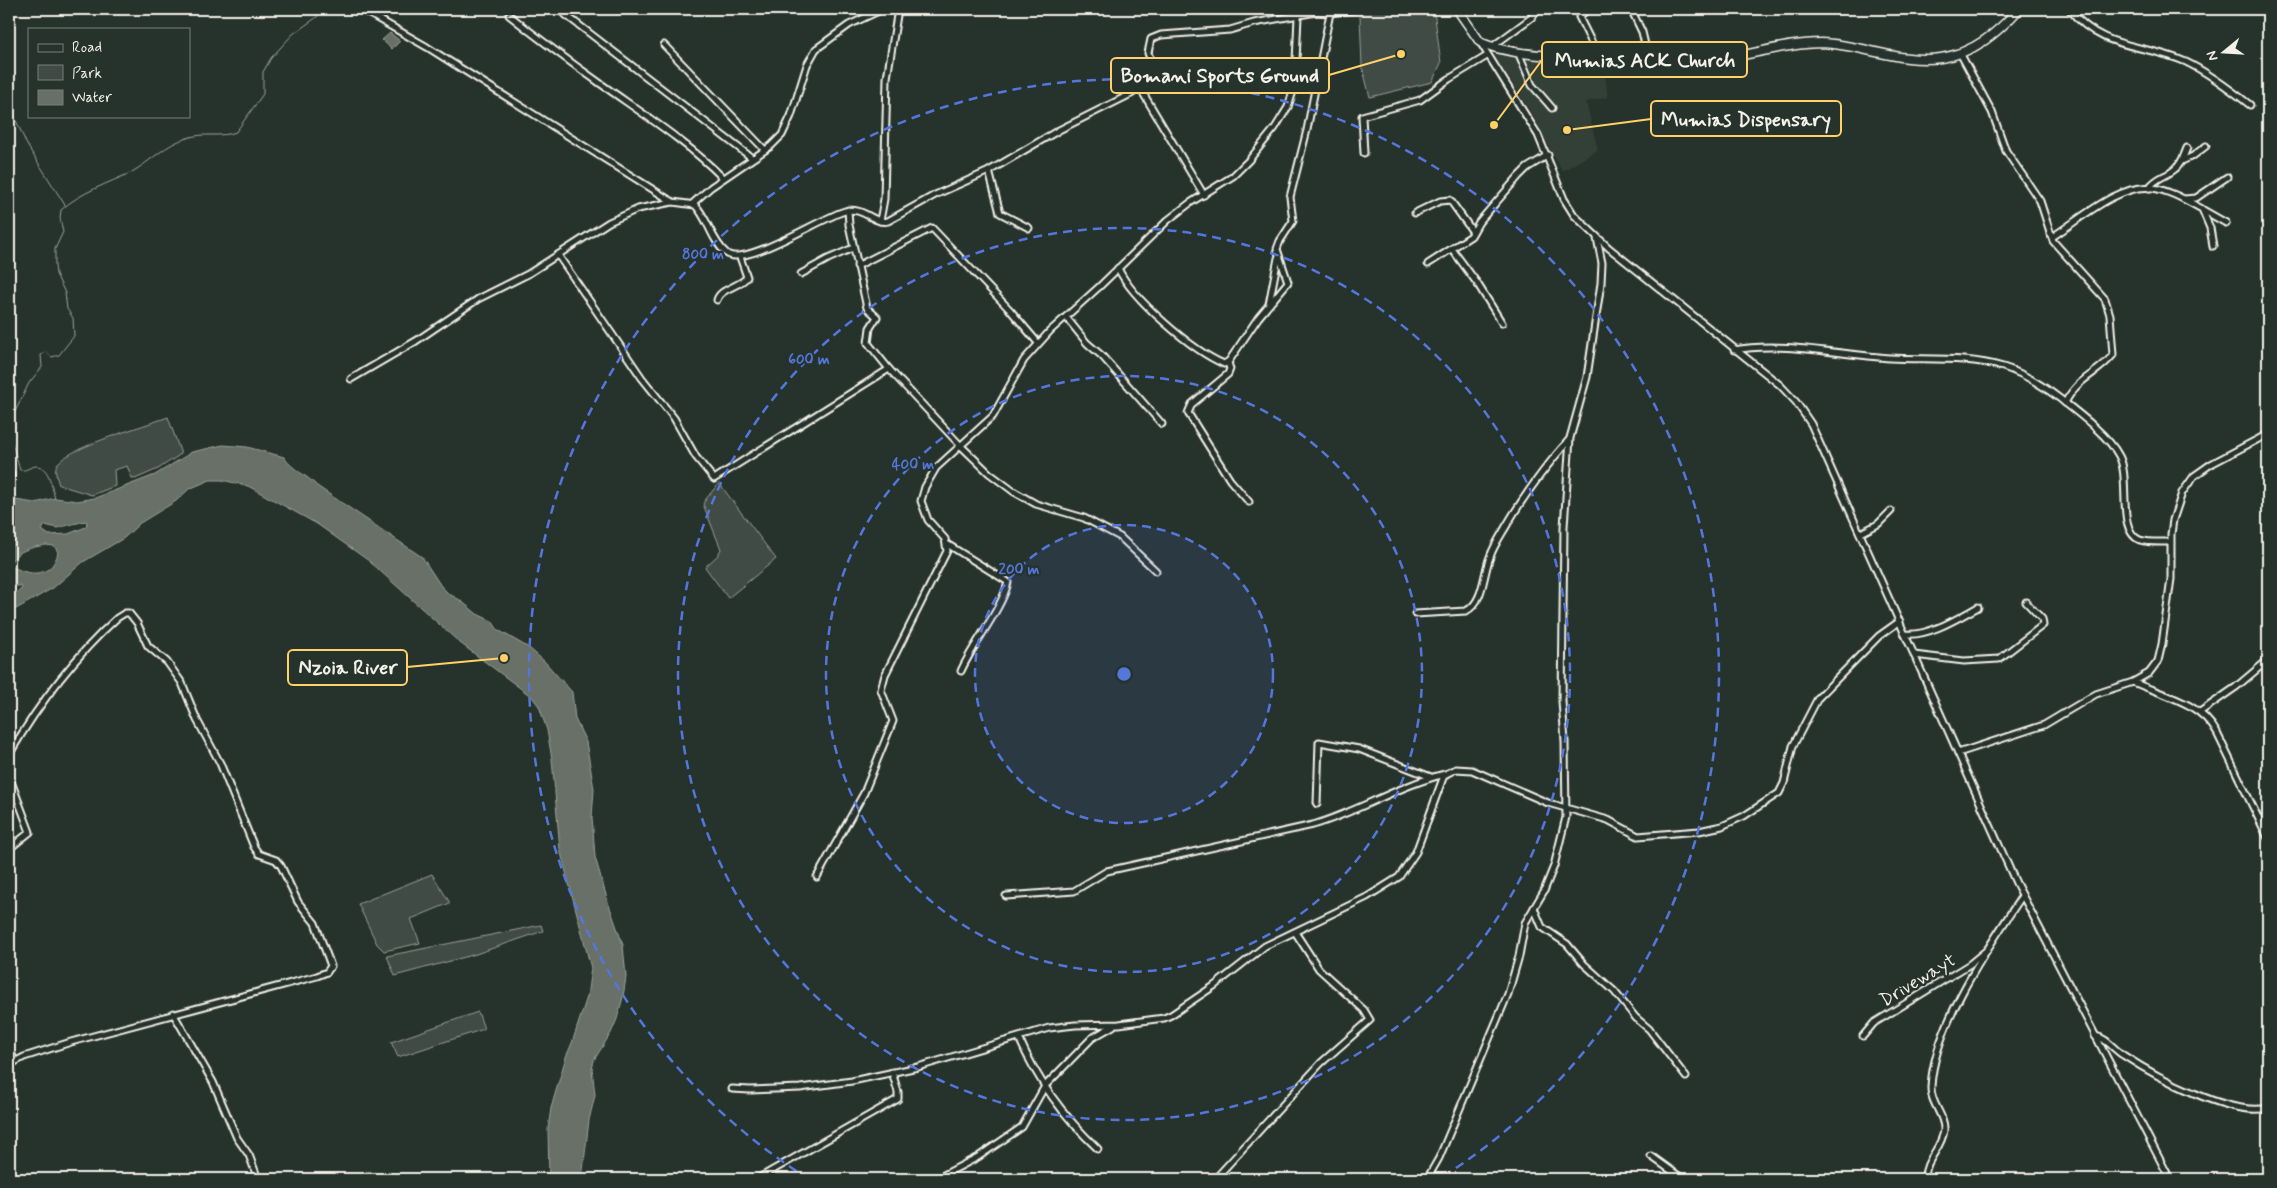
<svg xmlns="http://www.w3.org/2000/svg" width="2277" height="1188" font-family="Mynerve,sans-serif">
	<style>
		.built { fill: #333f39 }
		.green { fill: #414b45; stroke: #9a9e96 }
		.water { fill: #676f68; stroke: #9fa39b; fill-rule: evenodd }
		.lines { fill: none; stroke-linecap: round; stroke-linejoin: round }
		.stream { stroke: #9fa39b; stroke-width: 1 }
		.street-casing { stroke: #f4f1e8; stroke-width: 9 }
		.secondary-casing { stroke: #f4f1e8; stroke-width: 11 }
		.street { stroke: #26332d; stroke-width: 5 }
		.secondary { stroke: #26332d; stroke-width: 8 }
		.ring { fill: none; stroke: #5377dc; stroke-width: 2.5; stroke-dasharray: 9 6 }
		.labels { text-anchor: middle; stroke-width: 4.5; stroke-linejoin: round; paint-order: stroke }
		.street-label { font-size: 19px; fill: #f4f1e8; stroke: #26332d }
		.centre { fill: #5377dc; stroke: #26332d; stroke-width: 2.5 }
		.ring-label { font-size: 15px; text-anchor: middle; font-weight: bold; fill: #5377dc; stroke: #26332d; stroke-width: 4.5; stroke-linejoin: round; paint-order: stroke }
		.leader { fill: none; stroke: #ffd166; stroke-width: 2 }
		.callout-dot { fill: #ffd166; stroke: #26332d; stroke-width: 2 }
		.callout { fill: #26332d; stroke: #ffd166; stroke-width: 2 }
		.callout-label { font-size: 20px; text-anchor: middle; font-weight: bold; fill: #f4f1e8 }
	</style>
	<rect width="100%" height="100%" fill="#26332d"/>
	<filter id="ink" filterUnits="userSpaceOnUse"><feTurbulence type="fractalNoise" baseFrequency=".02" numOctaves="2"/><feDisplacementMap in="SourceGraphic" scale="10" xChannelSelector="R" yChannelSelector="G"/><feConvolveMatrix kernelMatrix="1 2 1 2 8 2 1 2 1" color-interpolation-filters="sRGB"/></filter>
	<g filter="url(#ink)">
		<path class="built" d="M1494,55L1603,61L1608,97L1586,102L1598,150L1562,171L1529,109Z"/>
		<g class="green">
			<path d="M1362,9H1432L1435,18L1441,63L1432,82L1370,97L1362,66L1360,16Z"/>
			<path d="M168,417L181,454L158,469L135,479L132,478L127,466L114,470L115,486L92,495L59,485C57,478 53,469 58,463C73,446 144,426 168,417Z"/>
			<path d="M719,483L776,559L728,598L705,567L718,555L721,549L703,504L706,499Z"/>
			<path d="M432,874L450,903L411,919L420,943L384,951L377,944L358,904Z"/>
			<path d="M541,925L543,931L476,954L395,976L387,956Z"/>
			<path d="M478,1012L484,1029L398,1057L391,1042Z"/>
		</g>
		<g class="water">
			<path d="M390,33L400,41L392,49L382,40Z"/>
			<path d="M223,445L247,447L284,457C292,470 306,474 317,486L422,557L441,586L449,594L460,600L477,614L492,621L498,630L529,648L544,661L572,692L575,719L586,742L594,789L592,817L595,857L608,902L623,945L626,977L623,997L617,1019L611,1033L594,1060L592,1069L595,1095L589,1120L582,1179H549L548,1129L551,1108L566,1057L572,1043L587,997L591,968L560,849L552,759L547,730L539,706L532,697L460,643L369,561L317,524L248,486L222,480H210L189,489L176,501L140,523L124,538L83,562L53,588L9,613V596L19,591L22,588L21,586H9V546L13,539L9,537V499L35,503L55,498L77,501L95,498L155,475L192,452ZM85,521L87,522L86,527L68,534L49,535L42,530L45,525L57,528ZM46,545L54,546L58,552C53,578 29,577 10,565C13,551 33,547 46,545Z"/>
		</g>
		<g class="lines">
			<g class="stream">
				<path d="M9,112L15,118L27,145L65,205"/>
				<path d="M55,499C52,489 50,466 36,466C29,467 27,471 20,470L10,436V422L29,383L42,367L41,355L46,352L52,357L59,355L74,336L73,318L67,309L65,293L56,274L55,266V249L63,232L60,218L61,210C79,193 109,183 132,172C151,161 166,144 187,138C203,132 221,138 236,132L263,94V72L271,58L293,34L317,17L322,9"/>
			</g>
			<g class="street-casing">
				<g id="street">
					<path d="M361,9L427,47L668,199L673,202L695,205C708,218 711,240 726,253C743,269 822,217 845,211C863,206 875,225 888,221L935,195L989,171L1059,130L1131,94L1152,80L1156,73L1148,53L1151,39L1161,35L1230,30L1254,23L1316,12L1330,13L1361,9"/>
					<path d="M558,9L752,158"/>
					<path d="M1588,9L1579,17L1594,47L1596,57"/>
					<path d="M1631,9L1642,32L1648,57"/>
					<path d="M2069,9C2104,52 2141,42 2186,62C2209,73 2230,89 2250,105"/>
					<path d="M509,15C539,39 570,62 601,84C643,114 686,141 723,178"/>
					<path d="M1480,42L1538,135L1564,199L1574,215L1609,248L1780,385L1796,402L1811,424L2016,883L2170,1179"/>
					<path d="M664,45L765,150"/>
					<path d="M1493,46L1531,18L1539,9"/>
					<path d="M1518,52L1532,85L1552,108"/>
					<path d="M1960,53L1992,112L2006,151L2040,201L2053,241L2105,299L2110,315L2113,355C2097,375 2079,376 2065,403"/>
					<path d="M1140,88L1204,195"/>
					<path d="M1364,153L1362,116L1420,100L1449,79L1487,56"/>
					<path d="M2182,161L2193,156L2206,146"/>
					<path d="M989,171L1000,213L1029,228"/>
					<path d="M2149,188C2156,177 2166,177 2175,169C2182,164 2184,155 2187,148"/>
					<path d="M2184,199L2196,198L2227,177"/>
					<path d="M692,204L711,187L771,146L782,135L791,116L807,65L816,49L849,25L883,9"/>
					<path d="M848,210L849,225L867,308L877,317L870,328L868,343L889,369L960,445L989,473L1013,491L1036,504L1084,518L1120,537L1156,571"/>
					<path d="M2203,210L2226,223"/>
					<path d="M1415,213L1440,201L1450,200L1473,232"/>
					<path d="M880,221L884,199L887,78L898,9"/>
					<path d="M2052,237C2078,221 2121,182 2153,188C2171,191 2187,201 2202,209L2210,228L2213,246"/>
					<path d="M1452,249L1477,283L1502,323"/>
					<path d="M558,255L642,378L674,418L696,457L714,479L889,369"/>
					<path d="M1428,264L1471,236L1479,222L1519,176L1527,168L1548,155"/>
					<path d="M857,266L932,228L1010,310L1038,343"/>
					<path d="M1118,268C1132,299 1193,351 1224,364L1229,361L1258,318L1288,282L1277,249L1280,241L1293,221L1290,197L1307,130L1330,13"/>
					<path d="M801,274L828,259L853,248"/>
					<path d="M717,300C720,288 740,287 747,277L740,257"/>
					<path d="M1269,304L1278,258"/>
					<path d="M1066,317L1087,343L1102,356L1162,424"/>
					<path d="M1734,350C1783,341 1841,355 1890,358C1927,360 1967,356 2003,367C2023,373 2042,385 2059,398C2077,412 2109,436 2119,456C2131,477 2116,531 2140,540C2149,543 2160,542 2170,542"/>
					<path d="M1228,363L1230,369L1228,374L1192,404L1188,413L1230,480L1249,502"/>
					<path d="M351,379L416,341L478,299L528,274L609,222L638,209L672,202"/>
					<path d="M9,470L11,475"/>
					<path d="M1861,533L1878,524L1891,511"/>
					<path d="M947,544L1008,582C1003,607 973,644 961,671"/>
					<path d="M1415,614L1466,611C1484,602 1483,574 1490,557C1494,545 1502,534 1508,523C1527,491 1544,468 1569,440"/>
					<path d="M1905,634C1928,637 1958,618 1978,607"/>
					<path d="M1914,655L1964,661L1999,659L2043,625L2042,619L2026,602"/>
					<path d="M2133,682C2164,696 2199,701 2217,733L2268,838"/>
					<path d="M2200,712L2236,687L2268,660"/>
					<path d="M1958,753L2044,725L2096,694L2133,682L2149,673L2158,661L2162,644L2171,579V534L2173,520L2182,493L2194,476L2211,464L2268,434"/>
					<path d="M9,755C38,705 74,657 117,618L125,613H129L137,623L148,646L167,662L182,683L197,720L220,763L254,847L259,854L276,860L281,866L298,902L315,923L331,966L327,972L317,976L71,1042L24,1057L9,1065"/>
					<path d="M9,776L30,832L9,849"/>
					<path d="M1317,804L1319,742L1359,749L1431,777"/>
					<path d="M817,877L864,793L893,721L881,690L885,675L947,551L945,539L928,520L921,501L925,487L936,468L993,416L1024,360L1050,331L1100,286L1168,220L1190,203L1233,176L1249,160L1275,128L1288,107L1295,85L1298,16"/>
					<path d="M1006,896L1074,891L1107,871L1313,825C1358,812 1399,785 1445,774"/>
					<path d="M1534,908L1542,927L1567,944L1584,964L1614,991L1636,1018L1649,1029L1686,1077"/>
					<path d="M173,1013L213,1082L237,1138L249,1155L258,1179"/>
					<path d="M1863,1036L1874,1023L1970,964L1987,950"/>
					<path d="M2095,1036C2107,1038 2113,1049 2123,1055C2155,1076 2230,1117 2268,1108"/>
					<path d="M1019,1038C1037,1080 1065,1118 1098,1149"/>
					<path d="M9,1049L15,1061"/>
					<path d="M732,1089L750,1090L800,1088L852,1081L918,1067L1049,1028L1075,1025L1119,1024L1164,1018L1171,1015L1214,986L1265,946L1367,897L1399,877L1416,852L1443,778L1446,774L1456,769L1472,770L1548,803L1608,820L1638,836L1699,831L1722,826L1744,816L1779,793L1784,783L1793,746L1818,698L1879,636L1900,621"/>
					<path d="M1651,1156L1683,1179"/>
					<path d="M757,1179L898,1099V1092L892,1072"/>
					<path d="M936,1179L978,1157L1022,1127L1045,1086L1092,1038L1113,1026"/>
					<path d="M1215,1179L1321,1063L1370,1020L1364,1010L1319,969L1295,932"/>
					<path d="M1427,1179L1439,1158L1508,994L1519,956L1525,923L1544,891L1554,866L1566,817L1565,742L1562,701L1564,527L1570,438L1587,377L1601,283L1602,263L1597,238"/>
					<path d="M1925,1179C1924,1160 1942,1149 1944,1130C1945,1115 1930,1103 1931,1087C1934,1025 1989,946 2022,896"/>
				</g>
			</g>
			<g class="secondary-casing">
				<path id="secondary" d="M1457,9L1480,42C1519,61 1610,57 1656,57C1678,58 1702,60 1724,58C1757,54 1788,43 1821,43C1861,44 1901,64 1941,58C1974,53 1997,33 2019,9"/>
			</g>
			<use href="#street" class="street"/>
			<use href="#secondary" class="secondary"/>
		</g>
	</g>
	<circle cx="1124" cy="674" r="149" fill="#5377dc" fill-opacity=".12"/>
	<g class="ring">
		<circle cx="1124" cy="674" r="149"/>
		<circle cx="1124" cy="674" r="298"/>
		<circle cx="1124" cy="674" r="446"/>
		<path d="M809 1179A595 595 0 1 1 1439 1179"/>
	</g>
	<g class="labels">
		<g class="street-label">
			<text transform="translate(1917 979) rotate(-31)" y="7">Drivewayt</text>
		</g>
	</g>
	<circle cx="1124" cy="674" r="8" class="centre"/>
	<g class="ring-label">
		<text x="703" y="259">800 m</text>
		<text x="809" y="364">600 m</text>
		<text x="913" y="469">400 m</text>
		<text x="1019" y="574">200 m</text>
	</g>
	<path class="leader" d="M1494 125L1542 60M1401 54L1329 75M1567 130L1651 119M504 658L407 667"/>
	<g class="callout-dot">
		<circle cx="1494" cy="125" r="5"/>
		<circle cx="1401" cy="54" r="5"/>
		<circle cx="1567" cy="130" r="5"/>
		<circle cx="504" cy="658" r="5"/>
	</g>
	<g class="callout">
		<rect x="1542" y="42" width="205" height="35" rx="5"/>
		<rect x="1111" y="58" width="218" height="35" rx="5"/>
		<rect x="1651" y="101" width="190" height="35" rx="5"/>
		<rect x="288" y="650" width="119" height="35" rx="5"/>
	</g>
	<g class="callout-label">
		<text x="1645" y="67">Mumias ACK Church</text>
		<text x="1220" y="82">Bomani Sports Ground</text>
		<text x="1746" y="126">Mumias Dispensary</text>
		<text x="348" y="674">Nzoia River</text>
	</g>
	<rect width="2277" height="1188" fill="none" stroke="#26332d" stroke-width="30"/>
	<rect x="15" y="15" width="2247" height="1158" fill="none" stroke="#f4f1e8" stroke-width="2" filter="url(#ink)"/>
	<rect x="28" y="28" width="162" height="90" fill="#26332d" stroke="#787f78"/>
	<rect x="38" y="44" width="25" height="8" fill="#26332d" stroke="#787f78"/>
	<text x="72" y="52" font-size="15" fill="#f4f1e8">Road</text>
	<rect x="38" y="65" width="25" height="15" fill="#414b45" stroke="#787f78"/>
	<text x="72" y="78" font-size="15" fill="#f4f1e8">Park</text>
	<rect x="38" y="90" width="25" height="15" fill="#676f68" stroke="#787f78"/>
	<text x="72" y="102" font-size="15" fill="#f4f1e8">Water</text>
	<g transform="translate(2224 52) rotate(252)" stroke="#26332d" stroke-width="4" paint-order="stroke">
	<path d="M0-4L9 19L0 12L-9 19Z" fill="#f4f1e8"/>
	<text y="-8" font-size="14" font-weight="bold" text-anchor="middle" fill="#f4f1e8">N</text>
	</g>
</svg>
